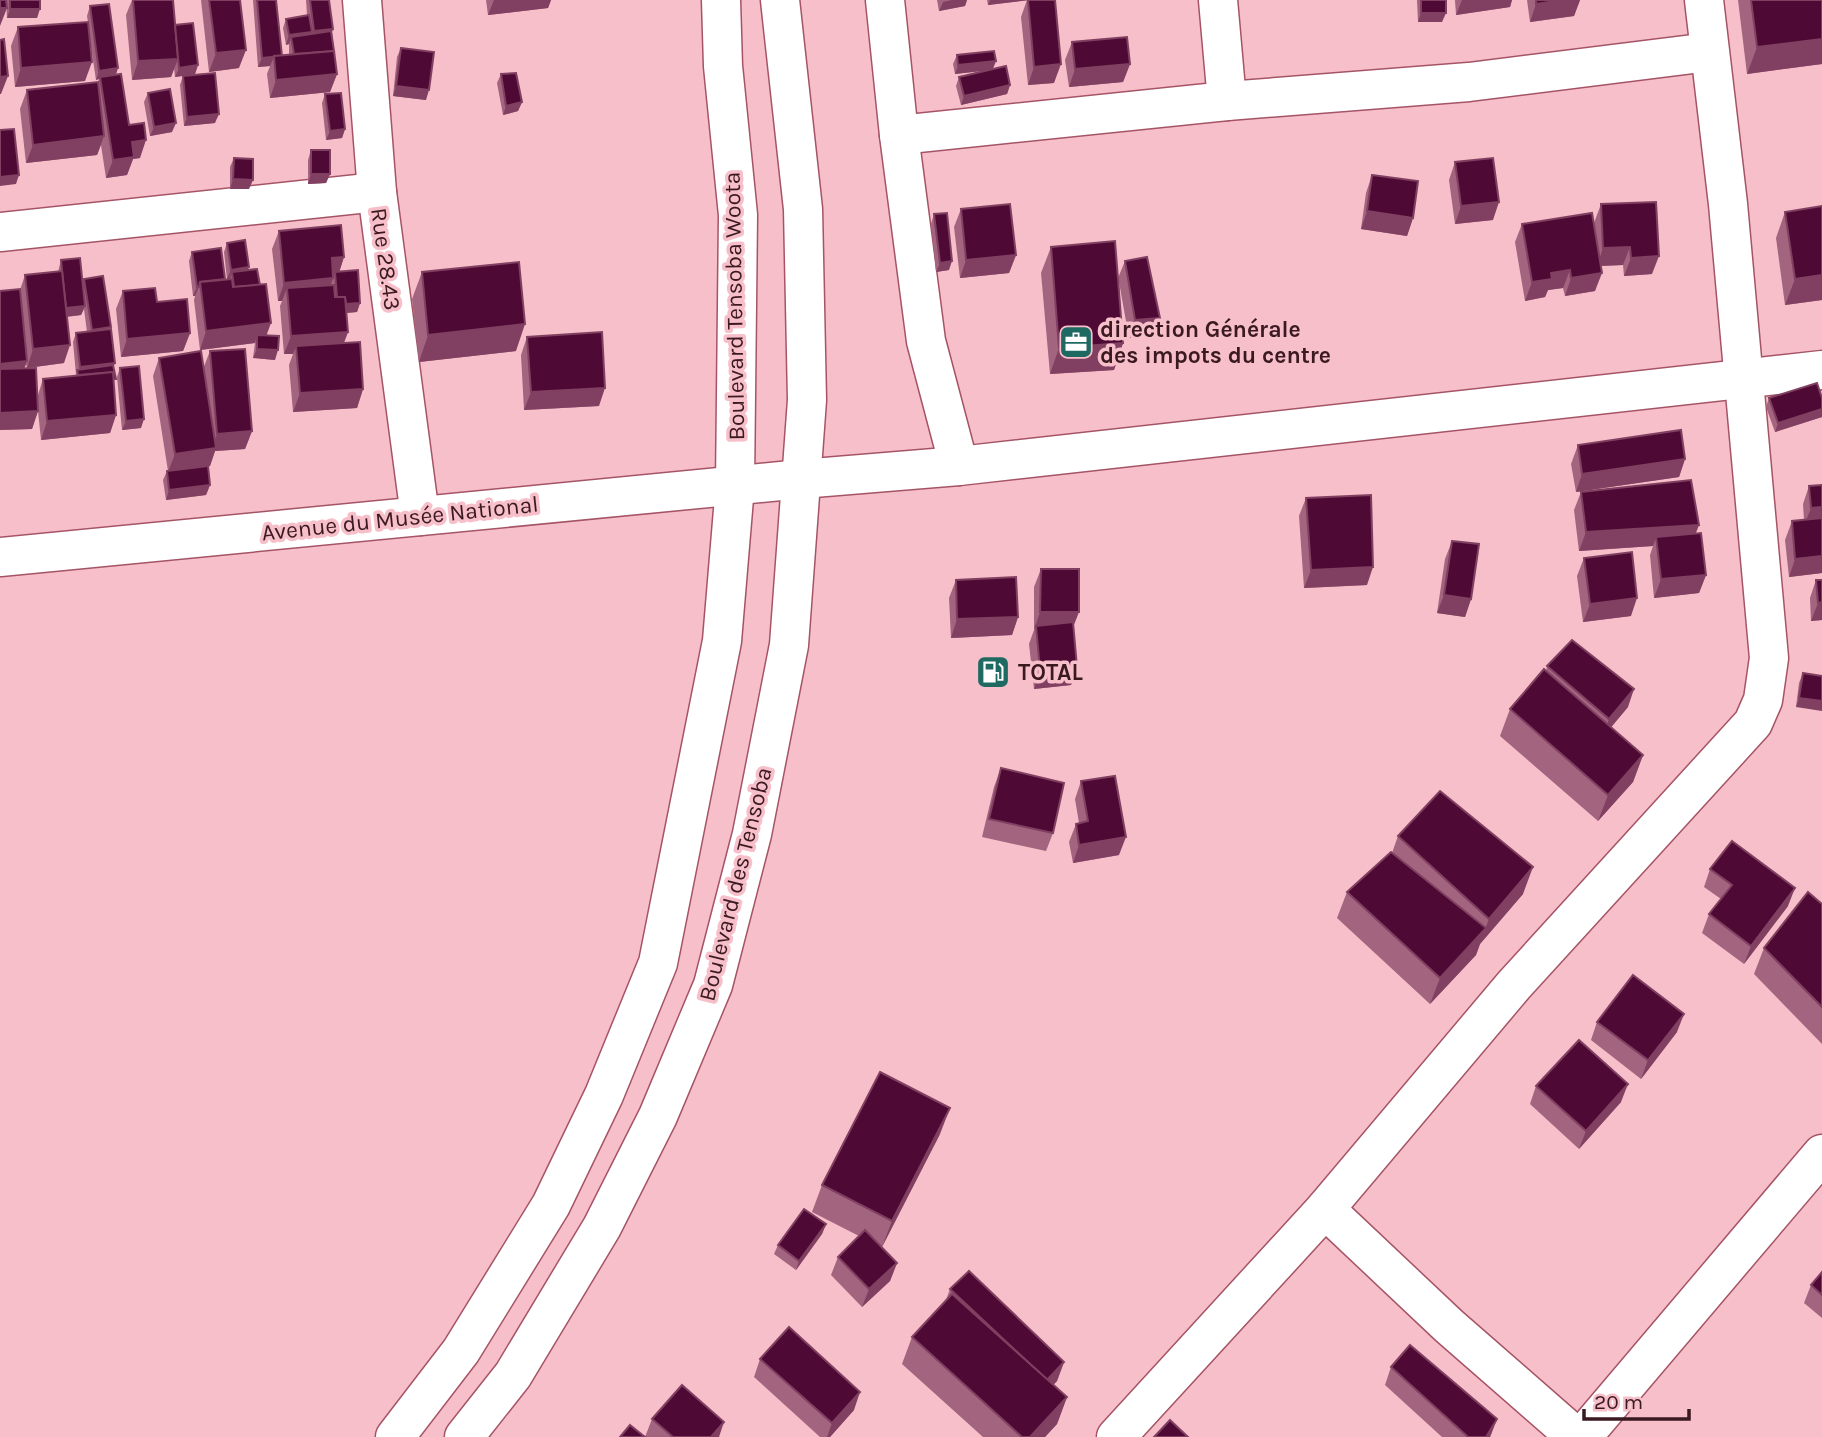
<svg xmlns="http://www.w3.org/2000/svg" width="1822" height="1437" font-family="Karla,sans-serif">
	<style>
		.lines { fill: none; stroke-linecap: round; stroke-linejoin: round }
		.minor-casing { stroke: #a55466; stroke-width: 41 }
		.tertiary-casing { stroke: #a55466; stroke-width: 41 }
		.primary-casing { stroke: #a55466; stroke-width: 41 }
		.minor { stroke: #fff; stroke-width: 38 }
		.tertiary { stroke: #fff; stroke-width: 38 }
		.primary { stroke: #fff; stroke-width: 38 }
		.wall { fill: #a2647f; fill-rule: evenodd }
		.shaded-wall { fill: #814061 }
		.building { fill: #4e0a35; stroke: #814061; stroke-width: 2 }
		.labels { text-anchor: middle; stroke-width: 7; stroke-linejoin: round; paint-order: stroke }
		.street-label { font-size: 23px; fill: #3b1920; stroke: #f7bfc9 }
		.poi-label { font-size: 23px; font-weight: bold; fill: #3b1920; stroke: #f7bfc9; text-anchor: start }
	</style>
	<rect width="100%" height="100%" fill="#f7bfc9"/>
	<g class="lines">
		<g class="minor-casing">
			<g id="minor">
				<path d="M362,0L377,192L420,516"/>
				<path d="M885,0L899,135L1227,101L1469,82L1709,52"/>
				<path d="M1218,0L1227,101"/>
				<path d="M899,135L926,341L959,466"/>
				<path d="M0,232L377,192"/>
				<path d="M801,479L959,466L1822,370"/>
				<path d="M1325,1209L1449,1326L1576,1437"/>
				<path d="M1116,1437L1325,1209L1514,985L1753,723L1763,700L1769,658L1728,204L1704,0"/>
				<path d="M1582,1437L1822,1154"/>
			</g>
		</g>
		<g class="tertiary-casing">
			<path id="tertiary" d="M0,557L801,479"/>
		</g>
		<g class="primary-casing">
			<g id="primary">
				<path d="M395,1437L461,1351L551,1205L604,1095L658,963L722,641L735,486L738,215L723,66L721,0"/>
				<path d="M464,1437L513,1375L602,1227L658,1116L713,985L752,834L789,645L807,400L803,209L780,0"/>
			</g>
		</g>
		<use href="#minor" class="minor"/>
		<use href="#tertiary" class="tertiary"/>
		<use href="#primary" class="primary"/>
	</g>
	<g class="wall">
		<path d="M6,0H40L37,18H7Z"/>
		<path d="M132,0H173L175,25L198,65L195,74L215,123L184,126L180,85L183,76L175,77L174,68L171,77L132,80L126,15Z"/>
		<path d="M201,0H240L239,68L209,72Z"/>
		<path d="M253,0H276L282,55H289V44L286,45L283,28L286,19L307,15L306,0H329L333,29L332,32L337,74L330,92L270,98L267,74L270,66L258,67Z"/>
		<path d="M486,0H551L548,8L488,15Z"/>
		<path d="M937,0H967L965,6L939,11Z"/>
		<path d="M987,0H1055L1054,83L1028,85L1021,17L1027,0L988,5Z"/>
		<path d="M1417,0H1446L1442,22H1418Z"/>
		<path d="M1455,0H1512L1510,7L1456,15Z"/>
		<path d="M1527,0H1580L1574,16L1530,22Z"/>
		<path d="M1738,0H1822V64L1747,74Z"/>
		<path d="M90,6L116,74L129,125L140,158L133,159L127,175L106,178L101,145L97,155L26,163L20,109L27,90L98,82L99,79L96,80L89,33L85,81L15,87L11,46L18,27L88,22L87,16Z"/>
		<path d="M1072,42L1130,64L1123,82L1069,87L1065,60Z"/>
		<path d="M401,48L426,100L393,96L397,57Z"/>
		<path d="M957,55L996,61L993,69L1010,85L1007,94L961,105L956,86L959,77L987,70L955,74L953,64Z"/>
		<path d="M501,74L522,102L518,111L503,115L497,83Z"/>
		<path d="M148,93L172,132L150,136L144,102Z"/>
		<path d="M325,94L345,129L342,138L326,140L322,103Z"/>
		<path d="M311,150L330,174L326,183L308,184V160Z"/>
		<path d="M234,158L249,189H230V167Z"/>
		<path d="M1455,162L1493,220L1455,224L1449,180Z"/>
		<path d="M1372,175L1413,218L1407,236L1361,229L1366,193Z"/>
		<path d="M1601,204L1652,274L1624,276L1623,265L1601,266L1595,291L1565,296L1563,288L1548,290L1545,297L1525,301L1515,242L1522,224L1594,223Z"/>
		<path d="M1822,206V300L1785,305L1776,238L1785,212Z"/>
		<path d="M961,209L1016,255L1009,273L960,278L954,227Z"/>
		<path d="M934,214L949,270L936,272L931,224Z"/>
		<path d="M279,231L344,257L339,272L360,303L357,312L346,313L348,332L344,343L363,389L357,408L293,412L289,365L293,354H284L280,306L282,301H278L272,249Z"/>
		<path d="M227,243L248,270L275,360L253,358L255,343L200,350L194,300L195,296H193L189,261L192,252L225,279H227L224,252Z"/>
		<path d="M1051,247L1118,278L1125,261L1154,336L1129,338L1119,282L1123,343L1114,370L1050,374L1041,273Z"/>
		<path d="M61,260L82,283L84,279L111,327L110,329L116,415L110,433L41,440L38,411L32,429L0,430V291L20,290L25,275L58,272ZM84,309L87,332L76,333L73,342L76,374L75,376L43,379L38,395L24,369L26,364L27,368L64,363L67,317L81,315Z"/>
		<path d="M422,272L516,351L419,362L412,299Z"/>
		<path d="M123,291L157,302L190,333L183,351L121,357L116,309Z"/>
		<path d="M527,337L599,406L524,410L521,355Z"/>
		<path d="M210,351L252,431L245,449L215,451L210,466L208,467L210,485L206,495L166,500L163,480L167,471H168L153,376L159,358L203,369Z"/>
		<path d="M120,368L141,428L122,430L117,377Z"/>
		<path d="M1769,398L1822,417L1775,432L1766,407Z"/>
		<path d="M1578,445L1685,459L1679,477L1576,492L1571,464Z"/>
		<path d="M1822,485V573L1789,577L1785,540L1792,521L1804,520L1803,504L1809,486Z"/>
		<path d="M1581,492L1699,525L1695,533L1706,575L1699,593L1654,598L1650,555L1653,546L1579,551L1574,510Z"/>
		<path d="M1306,498L1367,585L1304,588L1299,516Z"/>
		<path d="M1452,541L1471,599L1465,617L1437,613L1445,559Z"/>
		<path d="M1584,558L1631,616L1583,622L1577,576Z"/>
		<path d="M1041,569L1073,627L1077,667L1071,685L1034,689L1029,644L1034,630V587Z"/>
		<path d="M956,580L1018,617L1012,635L951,638L949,598Z"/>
		<path d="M1816,580H1822V620L1811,621L1810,598Z"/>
		<path d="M1547,666L1628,707L1611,727L1643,755L1633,782L1598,821L1500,736L1510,709L1546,671Z"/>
		<path d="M1803,673L1822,676L1796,707L1799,683Z"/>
		<path d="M1001,768L1053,833L1046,851L982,837L994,787Z"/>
		<path d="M1081,781L1119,855L1073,863L1069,842L1076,824L1079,823L1075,799Z"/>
		<path d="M1398,836L1523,894L1480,944L1476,955L1430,1004L1337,918L1347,892L1392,853Z"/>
		<path d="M1710,869L1788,906L1744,964L1702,933L1709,914L1721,899L1704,887Z"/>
		<path d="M1822,904V1044L1754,974L1764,948Z"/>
		<path d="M1597,1022L1677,1032L1641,1079L1591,1040Z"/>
		<path d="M1536,1086L1621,1102L1579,1149L1530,1104Z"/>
		<path d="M940,1134L882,1247L897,1263L890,1281L862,1307L831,1275L838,1257L859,1236L812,1212L822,1185Z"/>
		<path d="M826,1224L822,1234L796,1270L774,1254L778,1245Z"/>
		<path d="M1822,1272V1318L1804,1303L1811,1285Z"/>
		<path d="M950,1289L1064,1362L1057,1381L1053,1385L1067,1397L1057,1424L1045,1437H983L902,1364L912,1337L946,1300Z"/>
		<path d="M760,1359L854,1410L830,1437H820L754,1377Z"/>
		<path d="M1391,1367L1497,1419L1490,1437H1442L1385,1385Z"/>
		<path d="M652,1419L719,1437H645Z"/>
	</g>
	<g class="shaded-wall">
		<path d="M494,0H551L548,8L488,15Z"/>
		<path d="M952,0H967L965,6L939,11L943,2Z"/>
		<path d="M990,0H1030L988,5Z"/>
		<path d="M1462,0H1512L1510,7L1456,15Z"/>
		<path d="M1563,0H1580L1574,16L1530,22L1536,4Z"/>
		<path d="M0,8H7L0,26Z"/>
		<path d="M10,9H40L37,18H7Z"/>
		<path d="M1421,13H1446L1442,22H1418Z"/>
		<path d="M333,29L330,38L311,41L314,31Z"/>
		<path d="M312,32L309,41L291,37L289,44L286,45L289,35Z"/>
		<path d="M1822,39V64L1747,74L1757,47Z"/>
		<path d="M246,50L239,68L209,72L216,53Z"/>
		<path d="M274,57L270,66L258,67L262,58Z"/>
		<path d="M178,59L171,77L132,80L138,61Z"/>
		<path d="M996,61L992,70L955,74L958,65Z"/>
		<path d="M92,62L85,81L15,87L21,68Z"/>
		<path d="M1061,64L1054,83L1028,85L1034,67Z"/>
		<path d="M1130,64L1123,82L1069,87L1075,69Z"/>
		<path d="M198,65L195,74L175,77L179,68Z"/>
		<path d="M118,68L115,78L100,77L99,79L96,80L99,71Z"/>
		<path d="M337,74L330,92L270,98L276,80Z"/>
		<path d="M8,76L1,94H0V77Z"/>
		<path d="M1010,85L1007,94L961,105L964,96Z"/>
		<path d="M396,86L429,90L426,100L393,96Z"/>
		<path d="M522,102L518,111L503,115L506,106Z"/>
		<path d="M219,114L215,123L184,126L187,117Z"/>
		<path d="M176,123L172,132L150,136L154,127Z"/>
		<path d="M345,129L342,138L326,140L330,131Z"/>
		<path d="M104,136L97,155L26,163L33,145Z"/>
		<path d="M146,140L140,158L133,159L127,175L106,178L113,160L132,142Z"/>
		<path d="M311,174H330L326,183L308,184Z"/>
		<path d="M19,175L16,184L0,186V177Z"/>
		<path d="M233,179L253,180L249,189H230Z"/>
		<path d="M1499,202L1493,220L1455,224L1461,206Z"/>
		<path d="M1367,211L1413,218L1407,236L1361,229Z"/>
		<path d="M1630,247L1623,265L1597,266L1603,248Z"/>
		<path d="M1016,255L1009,273L960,278L966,260Z"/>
		<path d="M1659,256L1652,274L1624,276L1631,258Z"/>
		<path d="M344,257L338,276L335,272L334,276L325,277L332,258Z"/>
		<path d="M952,261L949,270L936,272L940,263Z"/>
		<path d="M249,267L246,277L232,272L230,279H227L231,270Z"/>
		<path d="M1570,270L1563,288L1548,290L1545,297L1525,301L1532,282L1551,273Z"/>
		<path d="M1602,273L1595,291L1565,296L1571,278Z"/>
		<path d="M1822,275V300L1785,305L1795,279Z"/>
		<path d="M333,278L327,296L287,288L282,301H278L284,283Z"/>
		<path d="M197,287H199L195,296H193Z"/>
		<path d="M360,303L357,312L334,314L338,305Z"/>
		<path d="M85,306L81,315L62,317L65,308Z"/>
		<path d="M1160,318L1154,336L1129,338L1135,320Z"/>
		<path d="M271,323L264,342L257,335L255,343L200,350L206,331Z"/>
		<path d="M525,324L516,351L419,362L428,335Z"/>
		<path d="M348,332L341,350L296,346L293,354H284L291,336Z"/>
		<path d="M190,333L183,351L121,357L127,339Z"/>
		<path d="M1123,343L1114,370L1050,374L1059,348Z"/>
		<path d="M70,345L64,363L27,368L33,349Z"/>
		<path d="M257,349L278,350L275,360L253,358Z"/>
		<path d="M27,361L20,380L0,382V364Z"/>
		<path d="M115,363L111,373L78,372L80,367Z"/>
		<path d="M605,388L599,406L524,410L531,392Z"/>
		<path d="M363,389L357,408L293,412L300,393Z"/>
		<path d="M1822,409V417L1775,432L1778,423Z"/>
		<path d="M38,411L32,429L0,430V413Z"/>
		<path d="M116,415L110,433L41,440L47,421Z"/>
		<path d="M144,419L141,428L122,430L126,421Z"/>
		<path d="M252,431L245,449L215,451L210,466L168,472L175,454L212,449L217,434Z"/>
		<path d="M1685,459L1679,477L1576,492L1582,474Z"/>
		<path d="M210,485L206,495L166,500L169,490Z"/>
		<path d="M1822,507V525L1804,526L1811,508Z"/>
		<path d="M1699,525L1692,543L1656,537L1653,546L1579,551L1586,532Z"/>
		<path d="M1822,556V573L1789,577L1795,559Z"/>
		<path d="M1373,567L1367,585L1304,588L1311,570Z"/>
		<path d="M1706,575L1699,593L1654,598L1661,579Z"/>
		<path d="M1444,595L1471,599L1465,617L1437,613Z"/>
		<path d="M1637,598L1631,616L1583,622L1590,604Z"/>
		<path d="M1822,602V620L1811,621L1818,603Z"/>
		<path d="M1040,612H1079L1072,630L1036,626L1034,630Z"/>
		<path d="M1018,617L1012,635L951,638L957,619Z"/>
		<path d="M1077,667L1071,685L1034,689L1040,670Z"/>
		<path d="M1634,689L1628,707L1603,737L1609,719Z"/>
		<path d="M1799,698L1822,701V711L1796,707Z"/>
		<path d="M1643,755L1633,782L1598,821L1608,795Z"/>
		<path d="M1126,837L1119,855L1073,863L1079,845Z"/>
		<path d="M1533,867L1523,894L1480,944L1476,955L1430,1004L1440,978L1485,929L1489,919Z"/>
		<path d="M1795,888L1788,906L1744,964L1751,946Z"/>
		<path d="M1684,1014L1677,1032L1641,1079L1648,1060Z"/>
		<path d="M1628,1084L1621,1102L1579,1149L1586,1131Z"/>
		<path d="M950,1108L940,1134L882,1247L892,1221Z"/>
		<path d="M826,1224L822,1234L796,1270L799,1261Z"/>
		<path d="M897,1263L890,1281L862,1307L869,1289Z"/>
		<path d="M1064,1362L1057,1381L1040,1399L1046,1381Z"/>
		<path d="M860,1392L854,1410L830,1437H827L832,1423Z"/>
		<path d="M1067,1397L1057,1424L1045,1437H1030Z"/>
		<path d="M1497,1419L1490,1437H1486Z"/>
		<path d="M724,1422L719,1437H711Z"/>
	</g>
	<g class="building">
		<path d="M0,0H6L7,8H0Z"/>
		<rect x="10" y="0" width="30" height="9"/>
		<path d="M133,0H173L178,59L138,61Z"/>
		<path d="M209,0H240L246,50L216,53Z"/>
		<path d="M257,0H276L282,56L262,58Z"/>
		<path d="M310,0H329L333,29L314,31Z"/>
		<path d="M1028,0H1055L1061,64L1034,67Z"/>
		<rect x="1421" y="0" width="25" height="13"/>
		<path d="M1536,0H1563L1536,4Z"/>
		<path d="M1751,0H1822V39L1757,47Z"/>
		<path d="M109,4L118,68L99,71L90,6Z"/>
		<path d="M309,15L312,32L289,35L286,19Z"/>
		<path d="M88,22L92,62L21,68L18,27Z"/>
		<path d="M193,23L198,65L179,68L175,25Z"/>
		<path d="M331,31L334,51L294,54L291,37Z"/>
		<path d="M1127,37L1130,64L1075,69L1072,42Z"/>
		<path d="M4,39L8,76L0,77V40Z"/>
		<path d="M401,48L434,52L429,90L396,86Z"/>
		<path d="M334,51L337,74L276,80L274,56Z"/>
		<path d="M994,51L996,61L958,65L957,55Z"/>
		<path d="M1006,66L1010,85L964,96L959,77Z"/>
		<path d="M215,73L219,114L187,117L183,76Z"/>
		<path d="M516,73L522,102L506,106L501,74Z"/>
		<path d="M121,74L129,125L144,123L146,140L132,142L134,157L113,160L100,77Z"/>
		<path d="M98,82L104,136L33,145L27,90Z"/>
		<path d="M170,89L176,123L154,127L148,93Z"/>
		<path d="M341,93L345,129L330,131L325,94Z"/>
		<path d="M14,129L19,175L0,177V130Z"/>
		<rect x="311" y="150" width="19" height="24"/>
		<path d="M234,158L253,159V180L233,179Z"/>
		<path d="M1493,158L1499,202L1461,206L1455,162Z"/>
		<path d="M1372,175L1418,181L1413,218L1367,211Z"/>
		<path d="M1656,202L1659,256L1631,258L1630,247L1603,248L1601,204Z"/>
		<path d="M1010,204L1016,255L966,260L961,209Z"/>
		<path d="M1822,206V275L1795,279L1785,212Z"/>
		<path d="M947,213L952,261L940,263L934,214Z"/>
		<path d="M1592,213L1602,273L1571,278L1570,270L1551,273L1552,279L1532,282L1522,224Z"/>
		<path d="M341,225L344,257L332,258L333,278L284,283L279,231Z"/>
		<path d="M245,240L249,267L231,270L227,243Z"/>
		<path d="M1115,241L1123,343L1059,348L1051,247Z"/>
		<path d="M221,248L225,279L200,282L199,287H197L192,252Z"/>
		<path d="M1147,257L1160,318L1135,320L1125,261Z"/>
		<path d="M80,258L85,306L66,308L61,260Z"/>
		<path d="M519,262L525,324L428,335L422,272Z"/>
		<path d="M257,269L260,285L234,287L232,272Z"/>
		<path d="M358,270L360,303L346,304L345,297H337L335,272Z"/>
		<path d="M62,271L70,345L33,349L25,275Z"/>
		<path d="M103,276L111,327L92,330L84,279Z"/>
		<path d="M232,279L233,287L266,284L271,323L206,331L200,282Z"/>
		<path d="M334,285L335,297H345L348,332L291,336L287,288Z"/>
		<path d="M155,288L157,302L187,299L190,333L127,339L123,291Z"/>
		<path d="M20,289L27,361L0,364V291Z"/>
		<path d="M111,329L115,363L80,367L76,333Z"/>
		<path d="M602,332L605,388L531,392L527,337Z"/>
		<path d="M257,335L279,336L278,350L257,349Z"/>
		<path d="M360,342L363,389L300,393L296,346Z"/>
		<path d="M245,349L252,431L217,434L210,351Z"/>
		<path d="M201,351L216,448L175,454L159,358Z"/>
		<path d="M113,365L116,379H113V372L78,375L77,370Z"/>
		<path d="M139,366L144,419L126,421L120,368Z"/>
		<path d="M36,368L38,411L0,413V369Z"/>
		<path d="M113,372L116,415L47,421L43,379Z"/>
		<path d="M1817,383L1822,398V409L1778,423L1769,398Z"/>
		<path d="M1681,430L1685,459L1582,474L1578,445Z"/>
		<path d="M208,466L210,485L169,490L167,471Z"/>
		<path d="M1691,480L1699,525L1586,532L1581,492Z"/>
		<path d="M1822,485V507L1811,508L1809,486Z"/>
		<path d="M1371,495L1373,567L1311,570L1306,498Z"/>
		<path d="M1822,518V556L1795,559L1792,521Z"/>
		<path d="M1701,533L1706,575L1661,579L1656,537Z"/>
		<path d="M1452,541L1479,544L1471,599L1444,595Z"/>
		<path d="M1632,552L1637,598L1590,604L1584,558Z"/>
		<path d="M1041,569H1079V612H1040Z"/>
		<path d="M1016,577L1018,617L957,619L956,580Z"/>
		<path d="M1816,580H1822V602L1818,603Z"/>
		<path d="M1073,622L1077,667L1040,670L1036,626Z"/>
		<path d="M1572,640L1634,689L1609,719L1547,666Z"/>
		<path d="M1544,669L1643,755L1608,795L1510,709Z"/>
		<path d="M1803,673L1822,676V701L1799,698Z"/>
		<path d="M1001,768L1064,783L1053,833L989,819Z"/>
		<path d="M1115,776L1126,837L1079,845L1076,824L1088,821L1081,781Z"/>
		<path d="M1440,791L1533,867L1489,919L1398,836Z"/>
		<path d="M1732,841L1795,888L1751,946L1709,914L1732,885L1710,869Z"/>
		<path d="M1391,852L1486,928L1440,978L1347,892Z"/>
		<path d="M1808,892L1822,904V1007L1764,948Z"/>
		<path d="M1633,975L1684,1014L1648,1060L1597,1022Z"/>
		<path d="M1579,1040L1628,1084L1586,1131L1536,1086Z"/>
		<path d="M880,1072L950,1108L892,1221L822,1185Z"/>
		<path d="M804,1209L826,1224L799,1261L778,1245Z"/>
		<path d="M865,1230L897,1263L869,1289L838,1257Z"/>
		<path d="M969,1271L1064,1362L1047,1380L950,1289Z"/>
		<path d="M1822,1272V1295L1811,1285Z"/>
		<path d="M952,1294L1067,1397L1030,1437H1022L912,1337Z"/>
		<path d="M789,1327L860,1392L832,1423L760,1359Z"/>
		<path d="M1410,1345L1497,1419L1486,1437H1468L1391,1367Z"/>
		<path d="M682,1385L724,1422L711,1437H673L652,1419Z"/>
		<path d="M1170,1420L1188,1437H1154Z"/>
		<path d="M630,1425L645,1437H620Z"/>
	</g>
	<defs>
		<g id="office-square" transform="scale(1.75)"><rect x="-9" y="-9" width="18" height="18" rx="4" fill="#1f6963" stroke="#f7bfc9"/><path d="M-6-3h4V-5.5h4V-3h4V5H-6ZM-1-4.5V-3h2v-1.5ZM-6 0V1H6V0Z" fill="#fff"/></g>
		<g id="fuel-square" transform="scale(1.75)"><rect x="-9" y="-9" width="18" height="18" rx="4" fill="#1f6963" stroke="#f7bfc9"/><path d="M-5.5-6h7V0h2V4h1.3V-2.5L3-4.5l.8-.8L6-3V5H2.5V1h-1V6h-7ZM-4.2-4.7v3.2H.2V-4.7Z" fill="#fff"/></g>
	</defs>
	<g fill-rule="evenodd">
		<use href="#office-square" x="1076" y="342"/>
		<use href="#fuel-square" x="993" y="672"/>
	</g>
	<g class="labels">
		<g class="street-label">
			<text transform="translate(386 259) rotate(82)" y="8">Rue 28.43</text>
			<text transform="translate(734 306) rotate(-91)" y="8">Boulevard Tensoba Woota</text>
			<text transform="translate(400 518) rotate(-6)" y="8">Avenue du Musée National</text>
			<text transform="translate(735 884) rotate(-76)" y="8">Boulevard des Tensoba</text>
		</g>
		<g class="poi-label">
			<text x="1100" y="337">direction Générale<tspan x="1100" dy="26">des impots du centre</tspan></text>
			<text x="1018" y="680">TOTAL</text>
		</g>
	</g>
	<path d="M1584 1409v10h105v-10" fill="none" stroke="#3b1920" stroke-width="3.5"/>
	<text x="1594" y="1409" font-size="21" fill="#3b1920" stroke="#f7bfc9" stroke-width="5" paint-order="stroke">20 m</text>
</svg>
